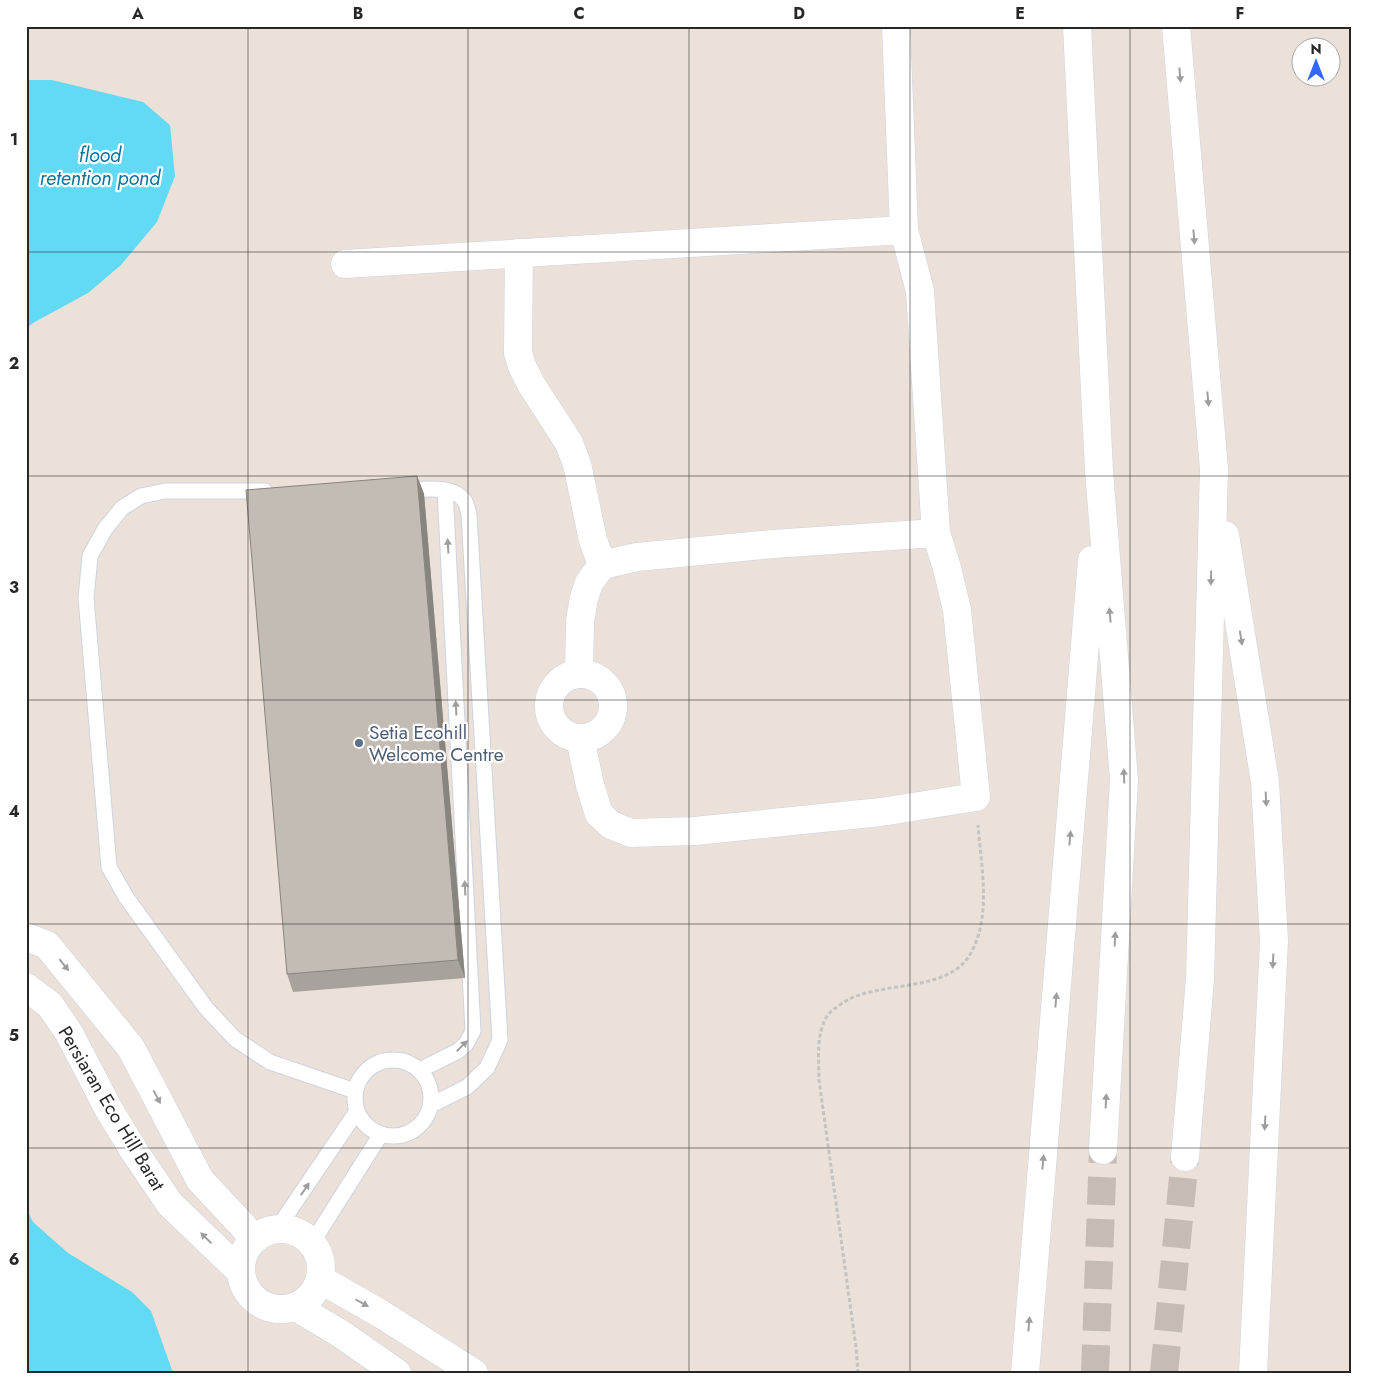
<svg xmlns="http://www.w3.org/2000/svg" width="1378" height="1399" font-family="Jost,sans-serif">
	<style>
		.water { fill: #63daf5 }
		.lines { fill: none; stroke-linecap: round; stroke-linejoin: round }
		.tertiary-tunnel { stroke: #c4bcb5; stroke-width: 28; stroke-dasharray: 28 14; stroke-linecap: butt }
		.service-casing { stroke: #cdd3e2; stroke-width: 17 }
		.minor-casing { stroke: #cdd3e2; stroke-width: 29 }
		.tertiary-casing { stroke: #cdd3e2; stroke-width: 29 }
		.path { stroke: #c3c3c3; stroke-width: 3; stroke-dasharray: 4 2.5; stroke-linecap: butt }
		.service { stroke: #fff; stroke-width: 15 }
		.minor { stroke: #fff; stroke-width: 28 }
		.tertiary { stroke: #fff; stroke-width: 28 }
		.wall { fill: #a7a29b }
		.shaded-wall { fill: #88847e }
		.building { fill: #c2bcb4; stroke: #88847e }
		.oneway { fill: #9e9e9e }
		.grid { fill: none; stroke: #272727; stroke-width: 1; stroke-opacity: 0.55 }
		.service-dot { fill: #5c6f8a; stroke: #fff; stroke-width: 2 }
		.labels { text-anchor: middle; stroke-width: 4.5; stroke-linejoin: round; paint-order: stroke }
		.service-label { font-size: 19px; fill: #4e5e75; stroke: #fff; text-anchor: start }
		.street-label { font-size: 19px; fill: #272727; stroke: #fff }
		.water-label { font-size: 20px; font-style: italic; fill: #05759e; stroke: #fff }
		.neatline { fill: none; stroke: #272727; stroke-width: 2 }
		.grid-label { font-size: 16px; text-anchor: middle; font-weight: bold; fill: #272727 }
	</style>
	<rect width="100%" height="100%" fill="#ebe1d8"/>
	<g class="water">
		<path d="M26,80H52L143,102L170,125L175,176L157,222L121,265L88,293L33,323L26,329Z"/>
		<path d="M26,1208L33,1222L68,1253L132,1292L151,1311L173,1373H26Z"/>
	</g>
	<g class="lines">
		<g class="tertiary-tunnel">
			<path d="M1095,1373L1103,1150"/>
			<path d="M1164,1373L1185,1157"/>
		</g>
		<g class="service-casing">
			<g id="service">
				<path d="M403,490C422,490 451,484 464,500C467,504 468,510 469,515L500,1040L487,1068L467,1087L431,1105"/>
				<path d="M265,491H165L141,496L122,508L105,529L90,556L86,598L109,867L126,897L206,1008L235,1039L270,1062L355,1091"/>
				<circle cx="393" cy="1098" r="38"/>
				<path d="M420,1070L458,1051L466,1044L473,1031L445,490"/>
				<path d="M277,1229L357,1111"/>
				<path d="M312,1243L381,1134"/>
			</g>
		</g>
		<g class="minor-casing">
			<g id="minor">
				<path d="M519,253L518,353L522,366L531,384L569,443L577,464L593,540L602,565"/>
				<path d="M345,264L904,230"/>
				<path d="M579,674L580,621L584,598L589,583L602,565L637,557L773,544L936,533"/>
				<circle cx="581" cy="706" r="32"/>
				<path d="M580,738L590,785L599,814L611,825L631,833L695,831L881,812L976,797L957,610L947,568L936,533L920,291L904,230L896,26"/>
			</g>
		</g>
		<g class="tertiary-casing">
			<g id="tertiary">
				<path d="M1077,26L1099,471L1124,780L1103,1150"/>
				<path d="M1176,26L1214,469L1200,979L1185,1157"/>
				<path d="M1225,535L1265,782L1274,941L1253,1373"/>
				<path d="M26,937L47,945L131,1048L200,1180L255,1239"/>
				<path d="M26,987L50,1005L69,1033L108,1108L134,1151L170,1204L241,1272"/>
				<circle cx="281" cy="1269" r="40"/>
				<path d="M320,1279L381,1314L474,1373"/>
				<path d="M296,1307L341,1334L397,1373"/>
				<path d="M1025,1373L1092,560"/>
			</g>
		</g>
		<path class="path" d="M858,1373L856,1347L819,1080C819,1061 816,1038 825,1020C828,1013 834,1009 841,1004C878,978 952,996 973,949C991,912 981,865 978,825"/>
		<use href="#service" class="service"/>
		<use href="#minor" class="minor"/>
		<use href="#tertiary" class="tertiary"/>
	</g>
	<path class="wall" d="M417,476L424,494L465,978L293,992L287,974Z"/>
	<path class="shaded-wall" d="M417,476L424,494L465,978L458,960Z"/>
	<path class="building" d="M417,476L458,960L287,974L246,490Z"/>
	<defs><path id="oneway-solid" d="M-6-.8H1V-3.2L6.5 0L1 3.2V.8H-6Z" transform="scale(1.25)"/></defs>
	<g class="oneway">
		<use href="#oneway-solid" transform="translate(1180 75) rotate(85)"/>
		<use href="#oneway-solid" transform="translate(1194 237) rotate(85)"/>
		<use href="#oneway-solid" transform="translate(1208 399) rotate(85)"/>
		<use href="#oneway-solid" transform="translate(448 546) rotate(-93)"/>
		<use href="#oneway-solid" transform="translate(1211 578) rotate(91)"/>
		<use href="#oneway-solid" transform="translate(1110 615) rotate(-95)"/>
		<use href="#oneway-solid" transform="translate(1241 638) rotate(81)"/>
		<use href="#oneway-solid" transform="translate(456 708) rotate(-93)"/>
		<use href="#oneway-solid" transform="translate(1124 776) rotate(-92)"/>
		<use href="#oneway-solid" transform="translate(1266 799) rotate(87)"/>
		<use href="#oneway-solid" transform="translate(1070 838) rotate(-85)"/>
		<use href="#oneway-solid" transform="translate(465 888) rotate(-93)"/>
		<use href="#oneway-solid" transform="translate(1115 939) rotate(-87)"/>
		<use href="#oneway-solid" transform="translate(1273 961) rotate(93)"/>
		<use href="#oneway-solid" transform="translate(64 965) rotate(51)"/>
		<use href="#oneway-solid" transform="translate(1056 1000) rotate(-85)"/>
		<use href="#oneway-solid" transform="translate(462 1046) rotate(-45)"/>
		<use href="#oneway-solid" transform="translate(157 1097) rotate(62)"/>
		<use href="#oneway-solid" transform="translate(1106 1101) rotate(-87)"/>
		<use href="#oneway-solid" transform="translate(1265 1123) rotate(93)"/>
		<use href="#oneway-solid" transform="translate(1043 1162) rotate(-85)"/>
		<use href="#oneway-solid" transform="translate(305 1189) rotate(-56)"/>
		<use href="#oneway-solid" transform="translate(206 1238) rotate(-136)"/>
		<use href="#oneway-solid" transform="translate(362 1303) rotate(30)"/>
		<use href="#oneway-solid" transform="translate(1029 1324) rotate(-85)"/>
	</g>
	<path class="grid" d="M248,26V1373M468,26V1373M689,26V1373M910,26V1373M1130,26V1373M26,252H1352M26,476H1352M26,700H1352M26,924H1352M26,1148H1352"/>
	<circle class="service-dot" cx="359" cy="743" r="5"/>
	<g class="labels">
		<g class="service-label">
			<text x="369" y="739">Setia Ecohill<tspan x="369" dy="22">Welcome Centre</tspan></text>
		</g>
		<g class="street-label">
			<text transform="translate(112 1108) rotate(59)" y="7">Persiaran Eco Hill Barat</text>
		</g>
		<g class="water-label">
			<text x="100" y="162">flood<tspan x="100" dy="23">retention pond</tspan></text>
		</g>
	</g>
	<rect width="1378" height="1399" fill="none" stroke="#ffffff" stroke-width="55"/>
	<g transform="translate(1316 62)"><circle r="24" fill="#ffffff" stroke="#a9a9a9"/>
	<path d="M0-4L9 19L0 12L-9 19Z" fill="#3167ff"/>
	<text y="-8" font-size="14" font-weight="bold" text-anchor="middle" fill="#272727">N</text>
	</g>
	<rect x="28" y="28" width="1322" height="1344" class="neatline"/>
	<g class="grid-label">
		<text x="138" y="19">A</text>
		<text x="358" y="19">B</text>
		<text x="579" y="19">C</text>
		<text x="799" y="19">D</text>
		<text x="1020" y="19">E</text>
		<text x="1240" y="19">F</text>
		<text x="14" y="145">1</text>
		<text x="14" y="369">2</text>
		<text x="14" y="593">3</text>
		<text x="14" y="817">4</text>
		<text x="14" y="1041">5</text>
		<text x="14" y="1265">6</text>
	</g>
</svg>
